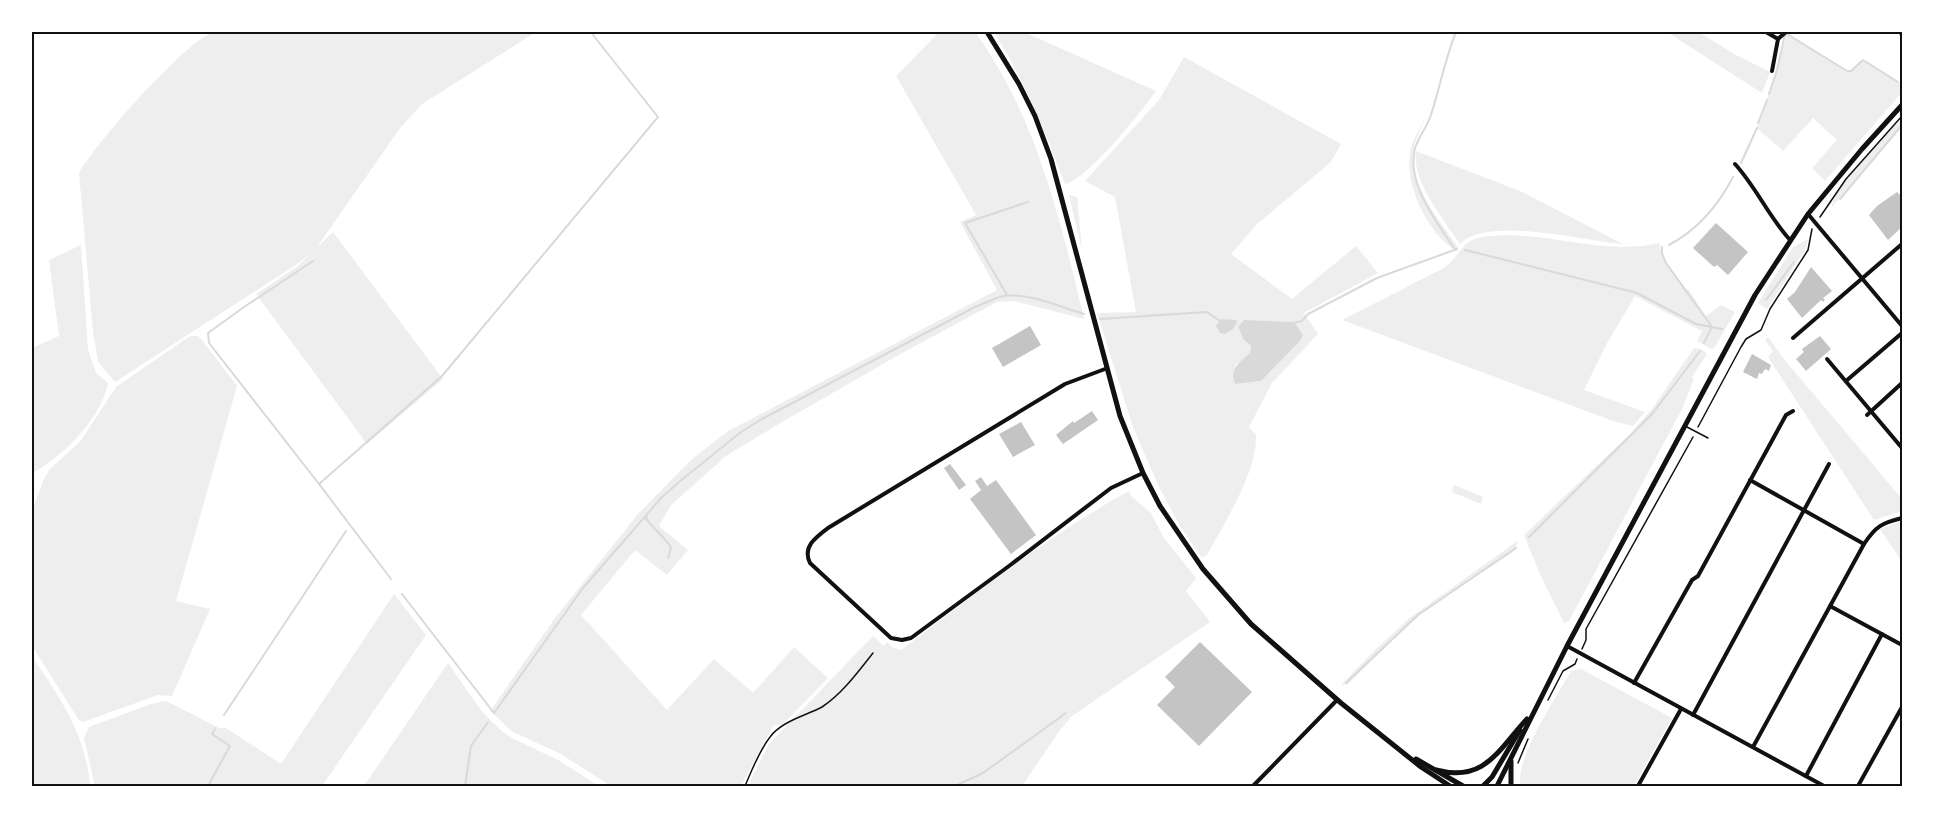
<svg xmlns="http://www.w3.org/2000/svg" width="1934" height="818" font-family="Figtree,sans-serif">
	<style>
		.green { fill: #eee; fill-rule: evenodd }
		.water { fill: #d9d9d9 }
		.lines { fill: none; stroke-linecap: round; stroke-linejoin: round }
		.stream { stroke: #d9d9d9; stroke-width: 2 }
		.building { fill: #c4c4c4 }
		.path { stroke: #111; stroke-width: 1.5 }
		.service { stroke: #111; stroke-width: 1.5 }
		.minor { stroke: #111; stroke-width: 4 }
		.secondary { stroke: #111; stroke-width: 5 }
		.neatline { fill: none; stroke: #111; stroke-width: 2 }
	</style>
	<rect width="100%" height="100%" fill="#fff"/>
	<g class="green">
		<path d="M214,32H536L422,104L400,128L317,247L333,232L443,379L367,444L256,294L298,266L309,255L297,264L115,382L98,362L93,332L79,173C95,144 185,41 214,32Z"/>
		<path d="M939,32H975C1035,114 1061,221 1084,319L1014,301L997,302L904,352L782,422L726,456L671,505L659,526L688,550L667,575L635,550L581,615L667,710L714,659L753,693L794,647L828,678L783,724L773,726L741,786H611L559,753L513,732L490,711L555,618L638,514L691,460L728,431L997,290L960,222L976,215L896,76Z"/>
		<path d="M994,32H1024L1156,91C1142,111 1086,181 1065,184C1045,131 1024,80 994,32Z"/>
		<path d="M1667,32H1698L1736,55L1770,72L1762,93Z"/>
		<path d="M1787,34L1847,71H1851L1863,60L1902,85V92L1825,181L1812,168L1837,140L1813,118L1783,151L1757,128L1777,70Z"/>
		<path d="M1184,57L1341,144L1331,162L1255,226L1231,254L1292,299L1356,246L1378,273L1304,313L1318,334L1272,383L1249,427L1256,435C1257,473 1225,521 1207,555L1202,558L1180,526L1159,487L1133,427L1097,313L1136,312L1115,197L1085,181L1159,100ZM1244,320L1294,322L1300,341L1261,381L1235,384V365L1250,353L1251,346L1243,339L1238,327Z"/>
		<path d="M1427,114C1421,129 1413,143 1412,159C1411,185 1443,226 1458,247L1456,251C1428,233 1405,187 1410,153C1411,141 1422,126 1427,114Z"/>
		<path d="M1902,118V127L1832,207C1832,190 1888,133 1902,118Z"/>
		<path d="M1416,151L1520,191L1623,244C1586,241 1486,215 1460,244C1444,220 1411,180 1416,151Z"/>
		<path d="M1069,195L1077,197L1082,251Z"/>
		<path d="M1506,235C1557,235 1608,255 1659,243L1663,259L1685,290L1688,289L1706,316L1721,305L1735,312L1715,347L1712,349L1697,341L1702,331L1635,296L1606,345L1584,390L1645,412L1633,426L1613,421L1342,320L1442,269C1453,262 1457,254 1465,245C1475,235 1493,236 1506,235Z"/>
		<path d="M1808,239L1805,250L1767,309L1758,303L1793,247Z"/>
		<path d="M81,245L88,350L96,373L108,383C102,417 62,458 32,473V348L59,336L49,260Z"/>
		<path d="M190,336H198L202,340L237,386L176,601L210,609L172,696L158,695L83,722L79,720L32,646V511L44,479L50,469L80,442L116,387Z"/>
		<path d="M1768,337L1784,359L1902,499V511L1874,520L1768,357L1773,351L1765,340Z"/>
		<path d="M1694,348L1703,350L1707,354L1692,377L1694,378L1683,407L1569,621L1564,623L1540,574L1524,535L1630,434L1652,409Z"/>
		<path d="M1454,485L1483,497L1481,504L1452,492Z"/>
		<path d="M1129,491L1131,496L1150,512L1164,538L1196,578L1186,591L1210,622L1072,716L1060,730L1022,786L751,785L750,781L769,744L873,636L884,646L887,642L893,648L901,650C975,595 1048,535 1129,491Z"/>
		<path d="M1902,521V562L1880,529Z"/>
		<path d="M1519,540L1513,552L1427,609L1401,631L1348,684L1341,685L1379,646L1411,617Z"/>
		<path d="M394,594L426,635L322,786H95L84,738L89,727L151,704L166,701L219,728H226L281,764Z"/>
		<path d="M32,656C61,700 85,732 90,786H32Z"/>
		<path d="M448,663L483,713L503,732L512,738L558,760L599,786H364Z"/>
		<path d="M1581,669L1672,718L1634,786H1520C1517,754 1555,700 1571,671Z"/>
	</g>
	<g class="water">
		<path d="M1221,319L1236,320L1237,323L1232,330L1225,334L1220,333L1216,326Z"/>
		<path d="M1244,320L1294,322L1303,335L1300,341L1261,381L1235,384C1229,369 1239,362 1250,353L1251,346L1243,339L1238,327Z"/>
	</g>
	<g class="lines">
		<g class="stream">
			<path d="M1769,94L1777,70L1785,35L1787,34L1847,71H1851L1863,60L1898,82"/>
			<path d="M1758,123L1767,100"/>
			<path d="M1741,163L1757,128"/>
			<path d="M1840,199L1902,125"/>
			<path d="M1669,245C1699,229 1718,206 1733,177"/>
			<path d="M1662,247V254L1666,263L1712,327"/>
			<path d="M1454,248C1436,221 1406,183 1415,148C1419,136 1427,127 1431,115C1440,87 1445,59 1456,32"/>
			<path d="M1465,250L1637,293L1696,324L1722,329"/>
			<path d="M313,261L244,307L208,333L209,343L319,484"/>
			<path d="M1007,295L965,223L1028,202"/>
			<path d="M1766,300L1794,262"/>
			<path d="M1100,319L1207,312L1220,321"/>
			<path d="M1293,323L1302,321L1308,314L1377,278L1457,249"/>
			<path d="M1704,343L1712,327"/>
			<path d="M647,517L646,519L669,544L671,548L668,558"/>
			<path d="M1529,537L1652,414L1700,351"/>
			<path d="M391,579L319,484L442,376L658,117L593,35"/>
			<path d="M402,594L494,713L583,588L662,497L679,482L741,432L762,419L975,307L999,297C1023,290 1060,307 1084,314"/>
			<path d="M1346,683L1418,615L1516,548"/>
			<path d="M224,715L346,531"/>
			<path d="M208,786L230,746L212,734L215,729"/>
			<path d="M465,786L471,746L488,722"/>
			<path d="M955,786L983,773L1066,713"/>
		</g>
	</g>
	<g class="building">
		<path d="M1897,192L1901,196L1902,195V227L1888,240L1869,215L1877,206Z"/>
		<path d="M1716,223L1748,252L1728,275L1717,265L1714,267L1693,248Z"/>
		<path d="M1811,267L1832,291L1823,298L1825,300L1823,302L1821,300L1802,318L1787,299L1795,292Z"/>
		<path d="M1030,326L1041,345L1003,367L992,348Z"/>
		<path d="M1820,336L1831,349L1806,371L1796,359L1804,352L1802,349Z"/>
		<path d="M1752,354L1771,365L1769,371L1765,369L1762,374L1759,373L1757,379L1743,372Z"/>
		<path d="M1092,411L1098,420L1063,444L1056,435L1073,421L1074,423Z"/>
		<path d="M1021,422L1035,445L1013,457L999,434Z"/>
		<path d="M950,464L966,485L959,490L944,468Z"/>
		<path d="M981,477L987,486L996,480L1036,535L1011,554L970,499L981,490L975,481Z"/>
		<path d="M1200,642L1252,692L1199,746L1157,705L1175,687L1165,677Z"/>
	</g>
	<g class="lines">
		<g class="path">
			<path d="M1820,217L1846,179L1902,116"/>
			<path d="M1698,427L1741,347L1746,339L1761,330L1770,309L1808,250L1812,229"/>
			<path d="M1582,649L1586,640V629L1693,437"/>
			<path d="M1548,700L1563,671L1575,664L1577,659"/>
			<path d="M1518,763L1528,739"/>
			<path d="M745,786C752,770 759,751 770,737C782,721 805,716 822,707C842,694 858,672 873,653"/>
		</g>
		<path class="service" d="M1687,427L1708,438"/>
		<g class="minor">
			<path d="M1766,32L1778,39L1772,71"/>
			<path d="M1901,32L1902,36"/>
			<path d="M1778,39L1786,32"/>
			<path d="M1735,164C1756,187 1769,217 1790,240"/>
			<path d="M1808,214L1902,326"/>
			<path d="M1793,338L1902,244"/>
			<path d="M1827,359L1902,448"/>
			<path d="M1105,369L1065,384L828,528C816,537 802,547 810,563L891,638L902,640L911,638L1009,566L1111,488L1143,473"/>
			<path d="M1846,381L1902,333"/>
			<path d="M1867,415L1902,383"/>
			<path d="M1750,480L1864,544"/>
			<path d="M1830,606L1902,645"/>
			<path d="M1567,646L1824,786"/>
			<path d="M1634,683L1692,580L1698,576L1786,415L1793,411"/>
			<path d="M1693,715L1829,464"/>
			<path d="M1753,747L1864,544C1876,526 1882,523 1902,518"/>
			<path d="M1806,776L1882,634"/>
			<path d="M1253,786L1337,700"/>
			<path d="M1638,786L1681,709"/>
			<path d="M1858,786L1902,707"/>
		</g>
		<g class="secondary">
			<path d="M987,32L1019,84L1035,116L1051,159L1120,416L1143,473L1160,506L1203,569L1251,624L1341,703L1421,767L1450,786"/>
			<path d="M1416,759L1463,786"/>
			<path d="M1436,770C1485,783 1499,749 1527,719"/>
			<path d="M1483,786L1492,777L1520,730"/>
			<path d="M1497,786L1567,646L1755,295L1808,214L1862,149L1902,105"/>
			<path d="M1511,786V761"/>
		</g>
	</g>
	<rect width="1934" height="818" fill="none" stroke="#ffffff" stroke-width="66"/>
	<rect x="33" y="33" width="1868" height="752" class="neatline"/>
</svg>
